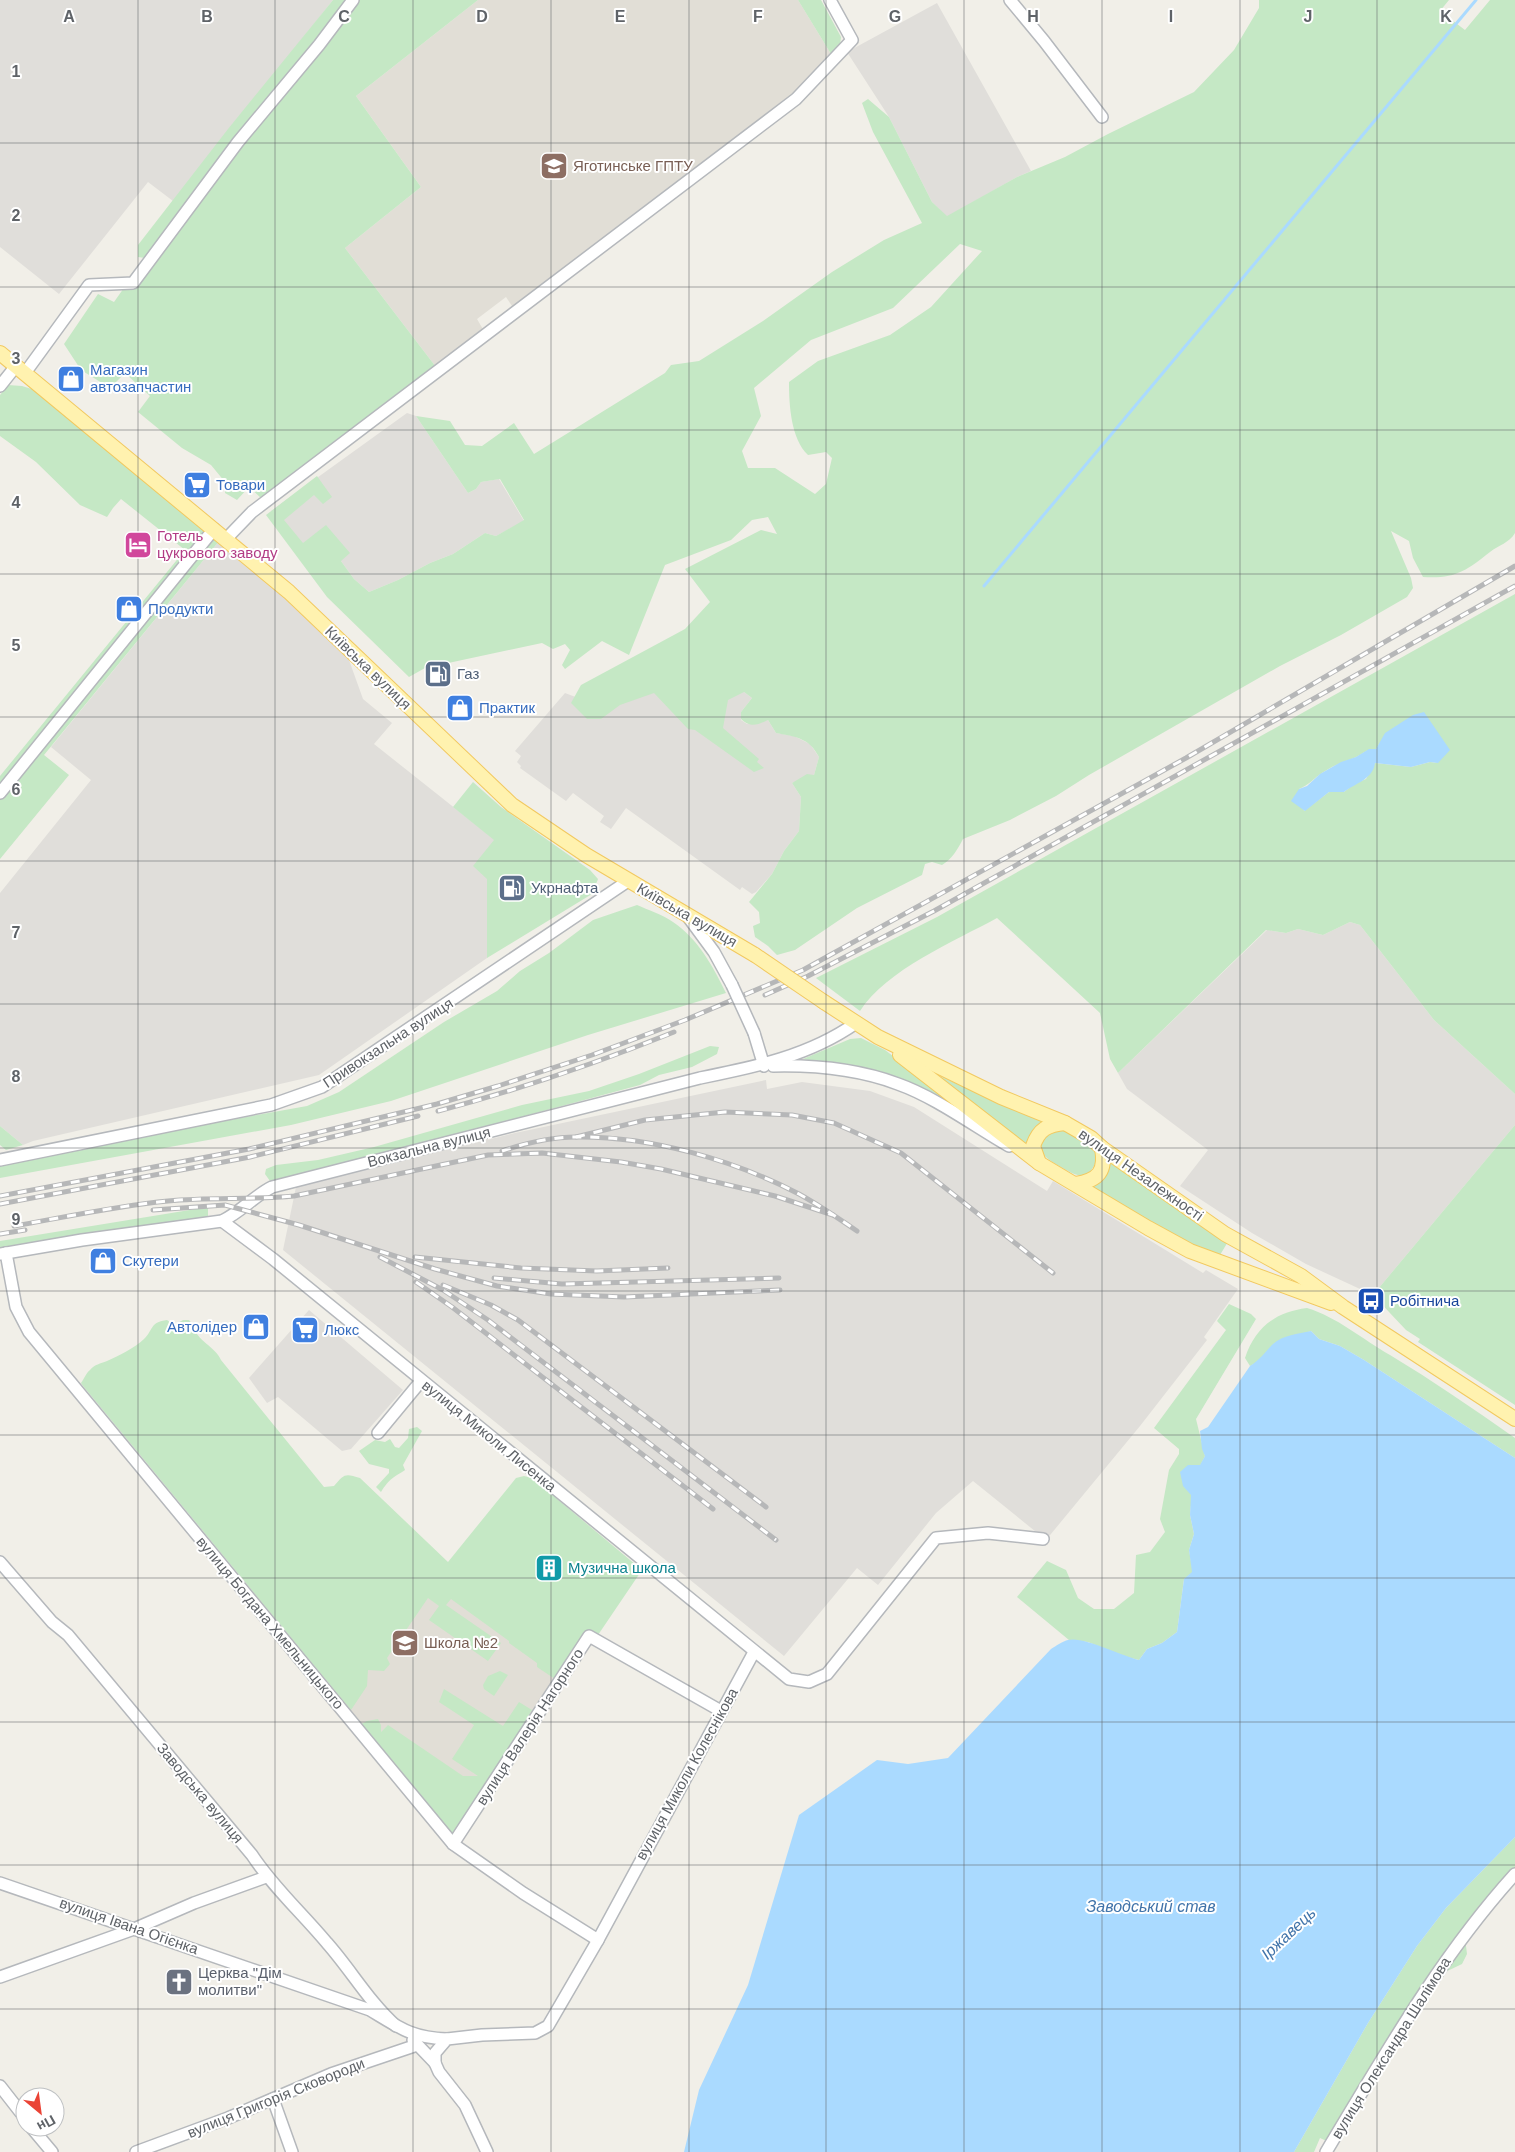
<svg xmlns="http://www.w3.org/2000/svg" width="1515" height="2152" font-family="Helvetica,sans-serif">
	<style>
		.industrial { fill: #e0deda }
		.education { fill: #e1ded6 }
		.green { fill: #c5e8c5; fill-rule: evenodd }
		.water { fill: #aadaff }
		.lines { fill: none; stroke-linecap: round; stroke-linejoin: round }
		.stream { stroke: #aadaff; stroke-width: 3 }
		.minor-casing { stroke: #b5b8bc; stroke-width: 14 }
		.major-casing { stroke: #f2c960; stroke-width: 16 }
		.minor { stroke: #fff; stroke-width: 11 }
		.major { stroke: #fff2af; stroke-width: 14 }
		.rail-casing { stroke: #b6b7b8; stroke-width: 5 }
		.rail { stroke: #fff; stroke-width: 3; stroke-dasharray: 9; stroke-linecap: butt }
		.minor-bridge-casing { stroke: #b5b8bc; stroke-width: 14; stroke-linecap: butt }
		.major-bridge-casing { stroke: #f2c960; stroke-width: 16; stroke-linecap: butt }
		.minor-bridge { stroke: #fff; stroke-width: 11 }
		.major-bridge { stroke: #fff2af; stroke-width: 14 }
		.grid { fill: none; stroke: #5f6368; stroke-width: 1; stroke-opacity: 0.55 }
		.labels { text-anchor: middle; stroke-width: 4; stroke-linejoin: round; paint-order: stroke }
		.education-label { font-size: 15px; fill: #785e54; stroke: #fff; text-anchor: start }
		.shop-label { font-size: 15px; fill: #366cbe; stroke: #fff; text-anchor: start }
		.hotel-label { font-size: 15px; fill: #b23c85; stroke: #fff; text-anchor: start }
		.street-label { font-size: 15px; fill: #5f6368; stroke: #fff }
		.service-label { font-size: 15px; fill: #4e5e75; stroke: #fff; text-anchor: start }
		.transit-label { font-size: 15px; fill: #164399; stroke: #fff; text-anchor: start }
		.culture-label { font-size: 15px; fill: #0d838f; stroke: #fff; text-anchor: start }
		.worship-label { font-size: 15px; fill: #5b616d; stroke: #fff; text-anchor: start }
		.water-label { font-size: 16px; font-style: italic; fill: #4174aa; stroke: #fff }
		.grid-label { font-size: 16px; text-anchor: middle; font-weight: bold; fill: #5f6368; stroke: #fff; stroke-width: 4; stroke-linejoin: round; paint-order: stroke }
	</style>
	<rect width="100%" height="100%" fill="#f1efe8"/>
	<g class="industrial">
		<path d="M0,0H333L173,201L148,182L59,294L0,247Z"/>
		<path d="M937,3L1031,171L1017,177L947,217L932,202L889,117L847,52Z"/>
		<path d="M407,413L416,416L468,493L476,489L481,482L499,479L524,521L496,536L485,533L453,554L430,563L398,580L369,592L354,579L341,561L317,575L271,511Z"/>
		<path d="M220,540L281,594L349,660L363,699L392,723L374,744L495,840L487,878V958L319,1075L33,1141L23,1145L0,1126V893L91,780L51,747Z"/>
		<path d="M634,677L744,692L752,698L741,712V720L747,724L768,720L776,733L794,736L810,744L819,757L814,775L792,783L801,797L799,831L784,851L772,874L756,892L752,894L742,887L740,890L626,808L611,829L600,822L604,816L573,793L566,801L520,768L521,766L517,762L521,756L515,751L565,693L610,710Z"/>
		<path d="M1350,922L1360,925L1434,1020L1515,1094V1125L1373,1295L1306,1264L1252,1233L1180,1186L1208,1150L1127,1089L1118,1073L1267,930L1286,933L1298,929L1323,935Z"/>
		<path d="M766,1080L767,1089L802,1082L870,1091L914,1107L1047,1191L1053,1181L1203,1273L1206,1270L1238,1289L1204,1337L1207,1340L1140,1426L1046,1540L973,1481L936,1513L878,1585L857,1568L784,1656L283,1250L296,1187L515,1133Z"/>
		<path d="M309,1310L403,1390L351,1449L342,1451L278,1397L267,1403L249,1378Z"/>
	</g>
	<g class="education">
		<path d="M478,0H798L831,54L792,95L514,309L506,297L477,319L484,331L436,367L345,248L421,187L356,96Z"/>
		<path d="M356,1478L561,1671L464,1818L452,1833L247,1591L282,1562Z"/>
	</g>
	<g class="green">
		<path d="M333,0H478L356,96L421,187L345,248L436,367L262,499L249,487L237,500L225,493V482L211,465L182,448L138,412L150,396L125,373L110,388L81,370L64,344L98,294L114,302L145,258L138,257V245L228,129Z"/>
		<path d="M798,0H821L841,37L840,45L831,54Z"/>
		<path d="M1259,0H1449L1440,11L1465,30L1490,0H1515V533C1509,543 1499,545 1490,552C1466,571 1455,579 1423,577L1413,558L1409,541L1391,531L1411,578L1413,588L1407,597L1341,635L1280,666L1089,775L1056,796L1010,820L963,839C958,849 951,860 942,865L932,862L925,864L922,875L857,908L795,950L777,955L768,946L755,937L753,926L760,923L759,912L749,902L772,874L784,851L799,831L801,797L792,783L807,774L814,775L819,757C809,738 797,737 776,733L768,720C757,725 751,728 741,719V712L752,698L744,692L728,700L723,728L759,759L757,762L764,768L754,772L695,730L688,729L654,693L620,705L601,719H587L571,703L581,685L685,629L710,602L685,569L761,530L777,534L768,517L752,520L731,540L665,565L629,655L602,641L565,669L562,665L570,650L565,644L553,649L542,643L425,668L409,677L327,597L266,515L317,476L332,497L323,504L314,495L284,520L303,543L326,525L350,553L341,561L354,579L369,592L398,580L430,563L453,554L485,533L496,536L524,520L500,479L481,482L476,489L468,493L416,416L450,421L465,445L482,446L514,423L534,454L665,373L671,365L699,361L763,321L832,272L884,240L922,223L873,132L862,103L868,99L889,117L932,202L947,216L1017,177L1065,157L1108,134L1194,92L1234,50L1259,8ZM960,244L982,251L931,307L890,335L818,361L789,382C789,405 791,439 808,455L826,452L832,458L826,484L815,494L775,468H748L742,451L761,416L754,388L811,340L893,308Z"/>
		<path d="M8,385L22,386L35,390L220,540L44,755L69,775L0,859V776L185,550L121,499L113,508L107,517L80,505L36,462L0,436V395Z"/>
		<path d="M1515,594V1094L1434,1020L1360,925L1350,922L1323,935L1298,929L1286,933L1266,930L1118,1073L1110,1059L1100,1013L997,918C955,941 886,970 860,1011L816,978L937,917ZM1380,743L1438,763L1430,762L1411,767L1375,763L1366,779L1354,784L1344,792H1329L1304,811L1299,789C1309,785 1314,778 1322,773C1332,766 1343,762 1354,758C1363,754 1366,749 1376,749Z"/>
		<path d="M473,782L501,807L590,870L598,879L592,894L487,958V879L473,866L494,840L453,807Z"/>
		<path d="M637,905C648,910 662,914 673,922C698,939 713,966 726,993L588,1035L391,1101L291,1125L0,1178V1161L307,1106L339,1092L444,1022L497,991L520,971L549,953L593,920Z"/>
		<path d="M861,1038L885,1050L996,1134L872,1072L803,1059L850,1039Z"/>
		<path d="M710,1046L719,1047L717,1054L692,1067L659,1075L640,1085L465,1132L270,1181L265,1174L266,1169L276,1165L318,1160L374,1147L522,1105L589,1091L639,1074Z"/>
		<path d="M930,1072L1005,1105L1045,1120L1034,1129L1028,1148Z"/>
		<path d="M1515,1125V1405L1418,1342L1420,1339L1406,1330L1373,1295Z"/>
		<path d="M0,1126L23,1145L6,1150L0,1145Z"/>
		<path d="M1064,1128C1084,1141 1112,1151 1086,1176C1075,1176 1068,1171 1059,1166C1044,1157 1033,1150 1047,1132Z"/>
		<path d="M1110,1160L1229,1240L1220,1255L1191,1245L1089,1188C1102,1181 1109,1175 1110,1160Z"/>
		<path d="M208,1207V1217L0,1250V1241Z"/>
		<path d="M1229,1304L1251,1314L1256,1319L1196,1419L1205,1456L1200,1466L1183,1485L1192,1495L1190,1515L1194,1534L1189,1550L1193,1572L1184,1579L1177,1632L1162,1643L1147,1649L1139,1660L1123,1656L1088,1642L1069,1640L1017,1597L1047,1561L1066,1570L1078,1598L1094,1609H1114L1134,1593L1136,1555L1150,1552L1165,1532L1160,1519L1169,1470L1179,1454V1449L1154,1428L1226,1330L1217,1321Z"/>
		<path d="M1307,1308C1337,1317 1362,1339 1390,1355C1433,1381 1474,1409 1515,1438V1458L1364,1360L1340,1346L1319,1339L1311,1331L1274,1344L1258,1362L1250,1366L1245,1358C1255,1328 1275,1312 1307,1308Z"/>
		<path d="M167,1320L174,1325L183,1320H189L195,1327C194,1339 216,1347 221,1360L324,1487L334,1486C344,1474 345,1473 360,1478L448,1562L516,1478L524,1476L532,1478L642,1570L598,1635L555,1679L537,1667V1663L509,1643V1641L451,1599L446,1605L501,1643L488,1661L429,1620L439,1606L428,1598L387,1658L390,1664L384,1671L368,1670L367,1686L351,1710L83,1386L81,1383C84,1379 86,1373 90,1370C95,1364 100,1364 107,1361C118,1356 135,1348 144,1339C154,1329 150,1322 167,1320Z"/>
		<path d="M417,1427L422,1431L403,1465L405,1470C393,1478 390,1478 381,1492L376,1487L389,1473V1469L369,1464L359,1451L375,1440L385,1442L390,1439L395,1447L399,1448L408,1438L409,1429Z"/>
		<path d="M500,1671L508,1675L494,1696L484,1689L483,1685L488,1676Z"/>
		<path d="M444,1689L503,1726L519,1702L532,1710L520,1730L526,1737L461,1834L449,1833L358,1726L367,1721L378,1719L381,1725V1732L388,1725L463,1776H478L452,1759L474,1725L439,1702Z"/>
		<path d="M1515,1837V1870L1465,1938L1467,1954L1462,1964L1441,1974L1387,2056L1341,2140L1333,2144L1320,2138L1314,2152H1294L1368,2023L1417,1946L1446,1908Z"/>
	</g>
	<g class="water">
		<path d="M1424,712L1450,750L1438,763L1430,762L1411,767L1375,763C1373,779 1356,783 1344,792H1329L1305,811L1291,801L1299,789L1307,786L1320,774L1341,762L1356,757L1369,749H1376L1385,733L1413,715Z"/>
		<path d="M1311,1331L1319,1339L1340,1346L1364,1360L1515,1458V1837L1446,1908L1417,1946L1368,2023L1294,2152H684L699,2090L748,1985L799,1815L877,1760L908,1764L948,1758L1051,1649C1056,1646 1063,1641 1068,1640C1083,1636 1122,1656 1139,1660L1147,1649L1162,1643L1177,1632L1184,1579L1192,1572L1189,1550L1194,1534L1190,1515L1191,1495L1183,1486L1180,1472L1188,1465H1200L1205,1456L1202,1449L1200,1431L1208,1427L1250,1366C1260,1360 1265,1352 1273,1344C1283,1335 1298,1334 1311,1331Z"/>
	</g>
	<g class="lines">
		<path class="stream" d="M984,586L1476,0"/>
		<g class="minor-casing">
			<g id="minor">
				<path d="M1010,0L1044,41L1102,117"/>
				<path d="M25,373L89,285L133,283L238,142L319,45L353,0"/>
				<path d="M0,386L16,366"/>
				<path d="M226,539L252,512L796,99L852,40L830,0"/>
				<path d="M0,793L214,529"/>
				<path d="M689,918L714,952L732,985"/>
				<path d="M754,1033L764,1066"/>
				<path d="M773,1066C815,1065 858,1069 898,1084C935,1097 974,1126 1009,1146"/>
				<path d="M0,1160L271,1105L322,1087L628,881"/>
				<path d="M222,1221L273,1259L789,1679L809,1682L827,1674L936,1538L988,1533L1043,1539"/>
				<path d="M6,1253L16,1307L29,1332L453,1844L523,1893L598,1940"/>
				<path d="M0,1254L82,1240L222,1221C241,1212 254,1196 272,1187L700,1078C755,1067 809,1056 856,1023"/>
				<path d="M378,1433L421,1381"/>
				<path d="M0,1562L52,1622L68,1635L252,1855C273,1887 302,1913 327,1943C351,1970 369,2002 396,2026"/>
				<path d="M453,1844L589,1636L721,1711"/>
				<path d="M0,1883L370,2010C400,2028 412,2038 447,2039"/>
				<path d="M0,1977L134,1929L194,1903L266,1877"/>
				<path d="M413,2040L435,2063L439,2072L465,2105L487,2152"/>
				<path d="M435,2063V2053L447,2039L482,2035L535,2033L548,2026L598,1940L754,1652"/>
				<path d="M0,2086L25,2118"/>
				<path d="M273,2099L292,2152"/>
				<path d="M31,2127L52,2152"/>
				<path d="M136,2152L228,2118L331,2074L417,2045"/>
				<path d="M1326,2152C1384,2056 1439,1958 1515,1874"/>
			</g>
		</g>
		<g class="major-casing">
			<g id="major">
				<path d="M0,353L289,592L512,805L586,855L755,955"/>
				<path d="M824,1002L878,1037L1001,1097L1065,1123L1091,1138L1102,1148L1225,1234L1301,1276L1343,1307L1515,1419"/>
				<path d="M900,1055L1039,1163L1148,1228L1190,1251L1331,1303"/>
				<path d="M1039,1163L1033,1146C1039,1129 1047,1125 1065,1123"/>
				<path d="M1076,1184C1099,1180 1106,1171 1102,1148"/>
			</g>
		</g>
		<use href="#minor" class="minor"/>
		<use href="#major" class="major"/>
		<g class="rail-casing">
			<g id="rail">
				<path d="M765,995L808,976L934,911L1515,586"/>
				<path d="M438,1111C518,1090 597,1063 674,1032"/>
				<path d="M576,1137L645,1120L725,1112L792,1115L834,1123L901,1153L1053,1273"/>
				<path d="M502,1151C526,1143 551,1137 576,1137C651,1136 734,1160 799,1194C819,1205 838,1218 857,1231"/>
				<path d="M0,1196L249,1149L437,1104L498,1086L592,1055L685,1020L803,970L1186,758L1515,566"/>
				<path d="M0,1204L250,1157L418,1116"/>
				<path d="M153,1210L225,1205L299,1225L435,1269L497,1286L551,1294L624,1297L780,1290"/>
				<path d="M14,1226C65,1217 117,1206 168,1201C210,1197 252,1200 294,1196L488,1155L542,1153L621,1162L661,1169L775,1196L833,1215"/>
				<path d="M0,1234L25,1230"/>
				<path d="M380,1257L443,1290L488,1320L776,1540"/>
				<path d="M415,1257L521,1268L597,1271L668,1268"/>
				<path d="M494,1278L562,1284L779,1278"/>
				<path d="M416,1282L452,1307L713,1509"/>
				<path d="M443,1285L491,1305L518,1320L766,1507"/>
			</g>
		</g>
		<use href="#rail" class="rail"/>
		<g class="minor-bridge-casing">
			<path id="minor-bridge" d="M732,985L754,1033"/>
		</g>
		<g class="major-bridge-casing">
			<path id="major-bridge" d="M755,955L824,1002"/>
		</g>
		<use href="#minor-bridge" class="minor-bridge"/>
		<use href="#major-bridge" class="major-bridge"/>
	</g>
	<path class="grid" d="M138,0V2152M275,0V2152M413,0V2152M551,0V2152M689,0V2152M826,0V2152M964,0V2152M1102,0V2152M1240,0V2152M1377,0V2152M0,143H1515M0,287H1515M0,430H1515M0,574H1515M0,717H1515M0,861H1515M0,1004H1515M0,1148H1515M0,1291H1515M0,1435H1515M0,1578H1515M0,1722H1515M0,1865H1515M0,2009H1515"/>
	<defs>
		<g id="university-square" transform="scale(1.4375)"><rect x="-9" y="-9" width="18" height="18" rx="4" fill="#8d6e63" stroke="#fff"/><path d="M0-5L7-2L0 1L-7-2ZM-4 1L0 2.5L4 1V4Q0 6-4 4Z" fill="#fff"/></g>
		<g id="shop-square" transform="scale(1.4375)"><rect x="-9" y="-9" width="18" height="18" rx="4" fill="#3f7fe0" stroke="#fff"/><path d="M-5-2.5h2.3a2.7 3.5 0 0 1 5.4 0H5L5.5 6h-11ZM-1.5-2.5h3a1.5 2.3 0 0 0-3 0Z" fill="#fff"/></g>
		<g id="supermarket-square" transform="scale(1.4375)"><rect x="-9" y="-9" width="18" height="18" rx="4" fill="#3f7fe0" stroke="#fff"/><path d="M-6-5.5h2.5l.6 2H6L4.5 2H-2.5L-4.4-4H-6ZM-1.5 3.2a1.3 1.3 0 1 0 .1 0ZM3 3.2a1.3 1.3 0 1 0 .1 0Z" fill="#fff"/></g>
		<g id="hotel-square" transform="scale(1.4375)"><rect x="-9" y="-9" width="18" height="18" rx="4" fill="#d1479c" stroke="#fff"/><path d="M-6-4.5h1.5V1H6V5H4.5V3h-9V5H-6ZM-4 0a1.8 1.8 0 1 1 3.6 0ZM.5 0V-2.5h3Q6-2.5 6 0Z" fill="#fff"/></g>
		<g id="fuel-square" transform="scale(1.4375)"><rect x="-9" y="-9" width="18" height="18" rx="4" fill="#5c6f8a" stroke="#fff"/><path d="M-5.5-6h7V0h2V4h1.3V-2.5L3-4.5l.8-.8L6-3V5H2.5V1h-1V6h-7ZM-4.2-4.7v3.2H.2V-4.7Z" fill="#fff"/></g>
		<g id="bus-square" transform="scale(1.4375)"><rect x="-9" y="-9" width="18" height="18" rx="4" fill="#1a4fb4" stroke="#fff"/><path d="M-5-6H5V4H4V6H2V4H-2V6H-4V4H-5ZM-3.5-4V0h7V-4ZM-3.5 1.2v1.5H-2V1.2ZM2 1.2v1.5H3.5V1.2Z" fill="#fff"/></g>
		<g id="building-square" transform="scale(1.4375)"><rect x="-9" y="-9" width="18" height="18" rx="4" fill="#0f9aa8" stroke="#fff"/><path d="M-4-6H4V6H1V3H-1V6H-4ZM-2.5-4.3h1.7v1.8h-1.7ZM.8-4.3h1.7v1.8H.8ZM-2.5-1h1.7V.8h-1.7ZM.8-1h1.7V.8H.8Z" fill="#fff"/></g>
		<g id="school-square" transform="scale(1.4375)"><rect x="-9" y="-9" width="18" height="18" rx="4" fill="#8d6e63" stroke="#fff"/><path d="M0-5L7-2L0 1L-7-2ZM-4 1L0 2.5L4 1V4Q0 6-4 4Z" fill="#fff"/></g>
		<g id="church-square" transform="scale(1.4375)"><rect x="-9" y="-9" width="18" height="18" rx="4" fill="#6b7280" stroke="#fff"/><path d="M-1.2-6h2.4v3.5h3.3v2.4h-3.3V6h-2.4V-.1h-3.3v-2.4h3.3Z" fill="#fff"/></g>
	</defs>
	<g fill-rule="evenodd">
		<use href="#university-square" x="554" y="166"/>
		<use href="#shop-square" x="71" y="379"/>
		<use href="#supermarket-square" x="197" y="485"/>
		<use href="#hotel-square" x="138" y="545"/>
		<use href="#shop-square" x="129" y="609"/>
		<use href="#fuel-square" x="438" y="674"/>
		<use href="#shop-square" x="460" y="708"/>
		<use href="#fuel-square" x="512" y="888"/>
		<use href="#shop-square" x="103" y="1261"/>
		<use href="#bus-square" x="1371" y="1301"/>
		<use href="#shop-square" x="256" y="1327"/>
		<use href="#supermarket-square" x="305" y="1330"/>
		<use href="#building-square" x="549" y="1568"/>
		<use href="#school-square" x="405" y="1643"/>
		<use href="#church-square" x="179" y="1982"/>
	</g>
	<g class="labels">
		<g class="education-label">
			<text x="573" y="171">Яготинське ГПТУ</text>
			<text x="424" y="1648">Школа №2</text>
		</g>
		<g class="shop-label">
			<text x="90" y="375">Магазин<tspan x="90" dy="17">автозапчастин</tspan></text>
			<text x="216" y="490">Товари</text>
			<text x="148" y="614">Продукти</text>
			<text x="479" y="713">Практик</text>
			<text x="122" y="1266">Скутери</text>
			<text x="237" y="1332" text-anchor="end">Автолідер</text>
			<text x="324" y="1335">Люкс</text>
		</g>
		<g class="hotel-label">
			<text x="157" y="541">Готель<tspan x="157" dy="17">цукрового заводу</tspan></text>
		</g>
		<g class="street-label">
			<text transform="translate(368 668) rotate(44)" y="5">Київська вулиця</text>
			<text transform="translate(687 915) rotate(30)" y="5">Київська вулиця</text>
			<text transform="translate(388 1043) rotate(-33)" y="5">Привокзальна вулиця</text>
			<text transform="translate(429 1147) rotate(-14)" y="5">Вокзальна вулиця</text>
			<text transform="translate(1141 1175) rotate(35)" y="5">вулиця Незалежності</text>
			<text transform="translate(489 1436) rotate(39)" y="5">вулиця Миколи Лисенка</text>
			<text transform="translate(270 1623) rotate(50)" y="5">вулиця Богдана Хмельницького</text>
			<text transform="translate(530 1727) rotate(-57)" y="5">вулиця Валерія Нагорного</text>
			<text transform="translate(687 1774) rotate(-61)" y="5">вулиця Миколи Колеснікова</text>
			<text transform="translate(200 1793) rotate(50)" y="5">Заводська вулиця</text>
			<text transform="translate(129 1926) rotate(19)" y="5">вулиця Івана Огієнка</text>
			<text transform="translate(1391 2048) rotate(-58)" y="5">вулиця Олександра Шалімова</text>
			<text transform="translate(276 2098) rotate(-22)" y="5">вулиця Григорія Сковороди</text>
		</g>
		<g class="service-label">
			<text x="457" y="679">Газ</text>
			<text x="531" y="893">Укрнафта</text>
		</g>
		<g class="transit-label">
			<text x="1390" y="1306">Робітнича</text>
		</g>
		<g class="culture-label">
			<text x="568" y="1573">Музична школа</text>
		</g>
		<g class="worship-label">
			<text x="198" y="1978">Церква "Дім<tspan x="198" dy="17">молитви"</tspan></text>
		</g>
		<g class="water-label">
			<text x="1151" y="1912">Заводський став</text>
			<text transform="translate(1288 1933) rotate(-43)" y="6">Іржавець</text>
		</g>
	</g>
	<g class="grid-label">
		<text x="69" y="22">A</text>
		<text x="207" y="22">B</text>
		<text x="344" y="22">C</text>
		<text x="482" y="22">D</text>
		<text x="620" y="22">E</text>
		<text x="758" y="22">F</text>
		<text x="895" y="22">G</text>
		<text x="1033" y="22">H</text>
		<text x="1171" y="22">I</text>
		<text x="1308" y="22">J</text>
		<text x="1446" y="22">K</text>
		<text x="16" y="77">1</text>
		<text x="16" y="221">2</text>
		<text x="16" y="364">3</text>
		<text x="16" y="508">4</text>
		<text x="16" y="651">5</text>
		<text x="16" y="795">6</text>
		<text x="16" y="938">7</text>
		<text x="16" y="1082">8</text>
		<text x="16" y="1225">9</text>
	</g>
	<g transform="translate(40 2112) rotate(151)"><circle r="24" fill="#ffffff" stroke="#bfc1c3"/>
	<path d="M0-4L9 19L0 12L-9 19Z" fill="#ea4335"/>
	<text y="-8" font-size="14" font-weight="bold" text-anchor="middle" fill="#5f6368">Пн</text>
	</g>
</svg>
